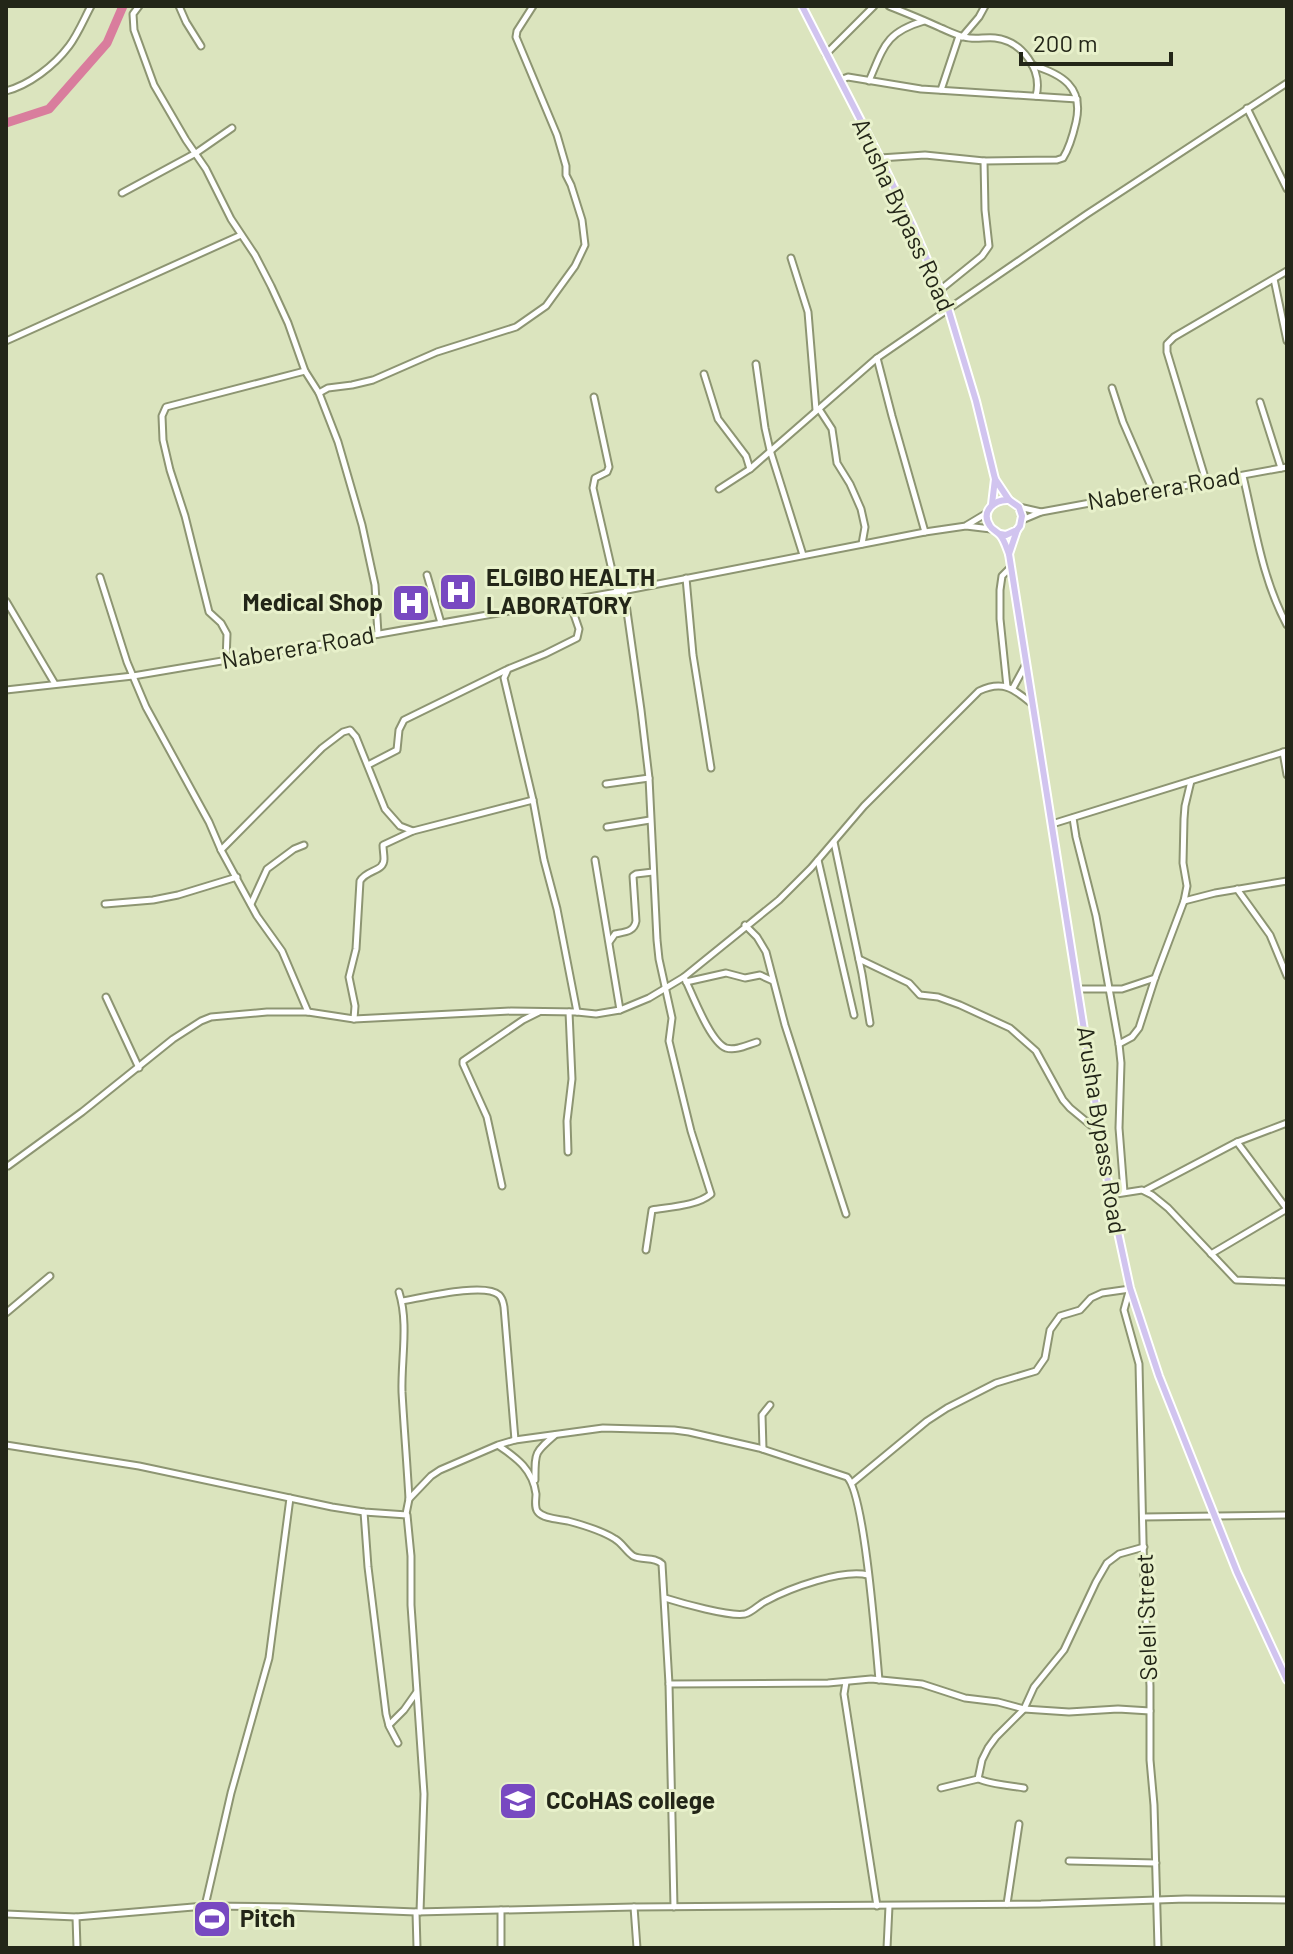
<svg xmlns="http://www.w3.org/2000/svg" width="1293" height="1954" font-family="Barlow,sans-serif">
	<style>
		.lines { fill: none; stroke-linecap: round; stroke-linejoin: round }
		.river { stroke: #d97d9d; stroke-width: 9 }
		.minor-casing { stroke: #8d9572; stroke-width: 9 }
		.major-casing { stroke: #fff; stroke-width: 10 }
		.minor { stroke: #fff; stroke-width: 5 }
		.major { stroke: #d1c4ef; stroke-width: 6 }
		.labels { text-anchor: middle; stroke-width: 6; stroke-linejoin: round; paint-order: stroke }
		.street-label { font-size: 24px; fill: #232618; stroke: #e8f1cb }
		.poi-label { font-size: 24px; font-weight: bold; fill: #232618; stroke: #e8f1cb; text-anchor: start }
	</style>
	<rect width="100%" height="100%" fill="#dbe4be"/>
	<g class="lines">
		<path class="river" d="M6,123L49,109L107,43L123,6"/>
		<g class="minor-casing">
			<g id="minor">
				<path d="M139,6L133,14L134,30L154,85L186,140L206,169L231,219L255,255L271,286L288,323L305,371L319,393L338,442L362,525L375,585L378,634"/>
				<path d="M179,6L186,22L201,46"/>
				<path d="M889,6C906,13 924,20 941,28C948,31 956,35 964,37C974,40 984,37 995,38C1022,41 1043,70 1036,96"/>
				<path d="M962,37L979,17L985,6"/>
				<path d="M826,54L874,6"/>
				<path d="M840,80L848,77L921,89L1077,99"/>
				<path d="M869,81C884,46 886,32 924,21"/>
				<path d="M941,90L959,36"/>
				<path d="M6,91C29,85 54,66 69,46C78,34 84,19 91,6"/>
				<path d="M1247,108L1287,189"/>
				<path d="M880,158L925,155L984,161L1057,160L1063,158C1070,147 1073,135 1076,122C1084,87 1062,74 1032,65"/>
				<path d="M122,193L196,153L232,128"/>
				<path d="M791,258L808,312L816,410"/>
				<path d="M1274,279L1287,341"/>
				<path d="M940,290L982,256L989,246L985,210L984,161"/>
				<path d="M6,341L241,235"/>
				<path d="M877,358L892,416L925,532"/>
				<path d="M756,364L765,428L770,450L803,555"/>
				<path d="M704,374L718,419L746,456L750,469"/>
				<path d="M1112,388L1123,422L1153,491"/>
				<path d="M319,393L328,388L352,385L373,380L437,352L516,327L546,306L575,266L585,245L582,220L571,185L566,175V166L557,135L516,37L517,31L533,6"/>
				<path d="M594,397L609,467L607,472L595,478L593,488L617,592"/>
				<path d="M1260,402L1281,468"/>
				<path d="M819,409L832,429L837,463L850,484L861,509L865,527L862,544"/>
				<path d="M1243,476C1255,526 1262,579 1287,625"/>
				<path d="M1206,481L1167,352V344L1174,337L1287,271"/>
				<path d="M719,489L750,469L877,358L1087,214L1287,83"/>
				<path d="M1019,507L1041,512"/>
				<path d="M1022,520L1041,512L1287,467"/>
				<path d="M967,525L987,513"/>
				<path d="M427,575L441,623"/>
				<path d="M100,577L127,662L146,707L209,822L221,850L257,916L282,951L308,1012"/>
				<path d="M686,578L693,655L711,768"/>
				<path d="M624,590L641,710L649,778L657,940L659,959L672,1018L669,1041L691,1131L711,1194C697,1206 670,1207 652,1210L646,1250"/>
				<path d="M569,600L579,629L577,638L545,654L508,669L504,678L533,800L544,860L557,909L577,1012"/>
				<path d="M6,601L55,684"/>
				<path d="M226,661L227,634L221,623L209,612L185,516L170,470L163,440L162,416L166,407L305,371"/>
				<path d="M1007,687L1000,619V590L1002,576L1011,567"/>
				<path d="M1013,688L1026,664"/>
				<path d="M6,690L133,676L340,641L617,592L925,532L966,526L991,529"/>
				<path d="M1283,752L1287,775"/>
				<path d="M368,765L397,750L399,730L404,720L506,670"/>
				<path d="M606,784L649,778"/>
				<path d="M1073,818L1076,837L1096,916L1119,1044L1121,1063L1119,1128L1124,1192"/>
				<path d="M1052,824L1287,751"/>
				<path d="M607,827L650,820"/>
				<path d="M834,842L862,974L870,1023"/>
				<path d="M221,850L322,748L343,732L350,730L356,737L385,809L400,826L413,831"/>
				<path d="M595,860L620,1010"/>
				<path d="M818,860L854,1015"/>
				<path d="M1237,889L1270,935L1287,976"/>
				<path d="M1184,901L1215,893L1287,881"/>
				<path d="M105,904L153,900L178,895L237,877"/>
				<path d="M251,904L267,869L294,849L304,845"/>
				<path d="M745,925L757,937L766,952L785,1025L846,1214"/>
				<path d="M610,941L615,934C625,932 634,932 636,921L633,876L636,874L653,872"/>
				<path d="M859,959L909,983L920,995L938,997L960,1005L1010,1028L1036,1051L1063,1100L1070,1108L1099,1132"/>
				<path d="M684,977C692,993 710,1042 726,1048C736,1051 747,1045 757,1042"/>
				<path d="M686,982L726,973L745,978L760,975L773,981"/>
				<path d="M1078,989H1122L1155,978"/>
				<path d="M106,997L139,1068"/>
				<path d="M354,1019L355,1006L349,977L356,949L360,881C367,869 384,872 384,859C384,854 383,850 383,845L413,831L533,800"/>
				<path d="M1119,1044L1132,1037L1139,1028L1155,978L1184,901L1187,886L1183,863L1184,819L1185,806L1191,781"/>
				<path d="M1237,1142L1287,1209"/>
				<path d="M568,1152L567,1121L572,1079L569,1012"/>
				<path d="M8,1166L82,1112L173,1039L201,1021L211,1017L267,1012H308L354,1019L511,1011L577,1012L596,1014L620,1010L649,998L684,977L779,900L811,868L864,806L979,691C1002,680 1013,688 1031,703"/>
				<path d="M502,1186L487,1117L463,1064V1061L523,1020L539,1012"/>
				<path d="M1146,1190L1237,1142L1287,1123"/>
				<path d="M1110,1195L1142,1190L1152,1195L1168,1208L1236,1280L1287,1282"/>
				<path d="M1211,1254L1287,1209"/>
				<path d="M1130,1288L1124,1310L1139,1364L1144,1584L1150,1686V1760L1154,1805L1158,1948"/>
				<path d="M399,1292C409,1324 401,1359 402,1392C404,1428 407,1463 409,1499L406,1514"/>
				<path d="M402,1301C421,1298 485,1282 499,1295C503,1299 503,1302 504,1307L515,1440"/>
				<path d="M6,1313L50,1276"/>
				<path d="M6,1445L139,1466L332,1507L364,1512L407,1515L411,1556V1605L424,1794L420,1912"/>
				<path d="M499,1446C517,1458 533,1470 536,1494C536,1499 534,1508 538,1512C544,1519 559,1519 568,1521C583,1525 601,1530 615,1539C622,1543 626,1551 633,1556C643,1561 654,1556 662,1564L669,1684L674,1907"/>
				<path d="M763,1449L762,1415L770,1405"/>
				<path d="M535,1480C535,1452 534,1453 555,1435"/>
				<path d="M852,1483L927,1421L947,1408L996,1383L1036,1371L1045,1358L1050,1330L1060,1316L1080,1310L1091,1298L1102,1293L1130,1289"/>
				<path d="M409,1499L431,1476L440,1470L498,1445L515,1440L603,1428L674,1430L689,1432L759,1448L847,1477C865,1494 876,1648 879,1680"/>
				<path d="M364,1512L368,1567L386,1714L389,1726L398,1743"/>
				<path d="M1143,1517L1287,1515"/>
				<path d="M665,1598C681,1603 730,1617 745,1614C753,1612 759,1604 766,1601C790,1588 842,1569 868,1575"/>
				<path d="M846,1682L844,1694L877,1906"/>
				<path d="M669,1684L828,1683L871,1679L922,1684L965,1698L998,1702L1024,1709L1069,1712L1118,1709L1150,1711"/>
				<path d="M389,1725L404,1710L416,1693"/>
				<path d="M979,1779C989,1784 1012,1786 1024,1788"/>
				<path d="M941,1788L978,1779L982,1760L988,1748L996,1737L1024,1709L1034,1687L1064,1650L1096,1582L1107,1563L1119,1554L1144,1547"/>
				<path d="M1069,1861L1156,1863"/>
				<path d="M1007,1904L1019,1824"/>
				<path d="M205,1906L231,1793L269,1658L290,1498"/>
				<path d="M634,1907L637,1948"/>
				<path d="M501,1910V1948"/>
				<path d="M416,1912L417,1948"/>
				<path d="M6,1914L76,1917L205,1906L289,1907L416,1912L634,1907L1041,1904L1186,1899L1287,1900"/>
				<path d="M76,1917L77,1948"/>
				<path d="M887,1948L889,1906"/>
			</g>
		</g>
		<g class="major-casing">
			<g id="major">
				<path d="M802,6L880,158L913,227L948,308L976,401L995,479L1009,500L1019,507L1022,516L1020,526L1017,530L1006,535L1000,534"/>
				<path d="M1009,500C995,499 980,511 990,526C992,530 997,531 1000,535C1004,539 1007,549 1009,554L1110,1195L1130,1288L1159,1376L1237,1572L1287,1680"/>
				<path d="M992,504L995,479"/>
				<path d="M1009,554L1017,530"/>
			</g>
		</g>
		<use href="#minor" class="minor"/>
		<use href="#major" class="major"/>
	</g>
	<defs>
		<g id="hospital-square" transform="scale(2)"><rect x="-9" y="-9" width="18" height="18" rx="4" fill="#7849c1" stroke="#e8f1cb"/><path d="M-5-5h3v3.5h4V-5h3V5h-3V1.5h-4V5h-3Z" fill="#fff"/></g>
		<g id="university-square" transform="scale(2)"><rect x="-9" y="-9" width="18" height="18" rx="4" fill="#7849c1" stroke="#e8f1cb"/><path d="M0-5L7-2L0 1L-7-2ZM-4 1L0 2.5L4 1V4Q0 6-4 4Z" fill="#fff"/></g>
		<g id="stadium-square" transform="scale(2)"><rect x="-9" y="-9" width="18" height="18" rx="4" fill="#7849c1" stroke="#e8f1cb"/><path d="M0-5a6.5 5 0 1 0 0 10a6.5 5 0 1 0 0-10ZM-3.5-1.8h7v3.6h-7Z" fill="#fff"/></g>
	</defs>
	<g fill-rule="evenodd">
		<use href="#hospital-square" x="458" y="592"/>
		<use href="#hospital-square" x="411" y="603"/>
		<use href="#university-square" x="518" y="1801"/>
		<use href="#stadium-square" x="212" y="1919"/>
	</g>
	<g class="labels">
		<g class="street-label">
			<text transform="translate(903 215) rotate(65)" y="8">Arusha Bypass Road</text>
			<text transform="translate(1164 489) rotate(-10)" y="8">Naberera Road</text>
			<text transform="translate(298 648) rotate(-10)" y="8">Naberera Road</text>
			<text transform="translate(1101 1130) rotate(81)" y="8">Arusha Bypass Road</text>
			<text transform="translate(1147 1617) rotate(-92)" y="8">Seleli Street</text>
		</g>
		<g class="poi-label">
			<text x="486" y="586">ELGIBO HEALTH<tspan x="486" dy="28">LABORATORY</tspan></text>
			<text x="383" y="611" text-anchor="end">Medical Shop</text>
			<text x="546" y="1809">CCoHAS college</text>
			<text x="240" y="1927">Pitch</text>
		</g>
	</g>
	<rect width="1293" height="1954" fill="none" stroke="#232618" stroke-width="16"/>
	<path d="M1021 52v12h150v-12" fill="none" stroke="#232618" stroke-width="4"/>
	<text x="1033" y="52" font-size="24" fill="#232618" stroke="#e8f1cb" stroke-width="6" paint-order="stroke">200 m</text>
</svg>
